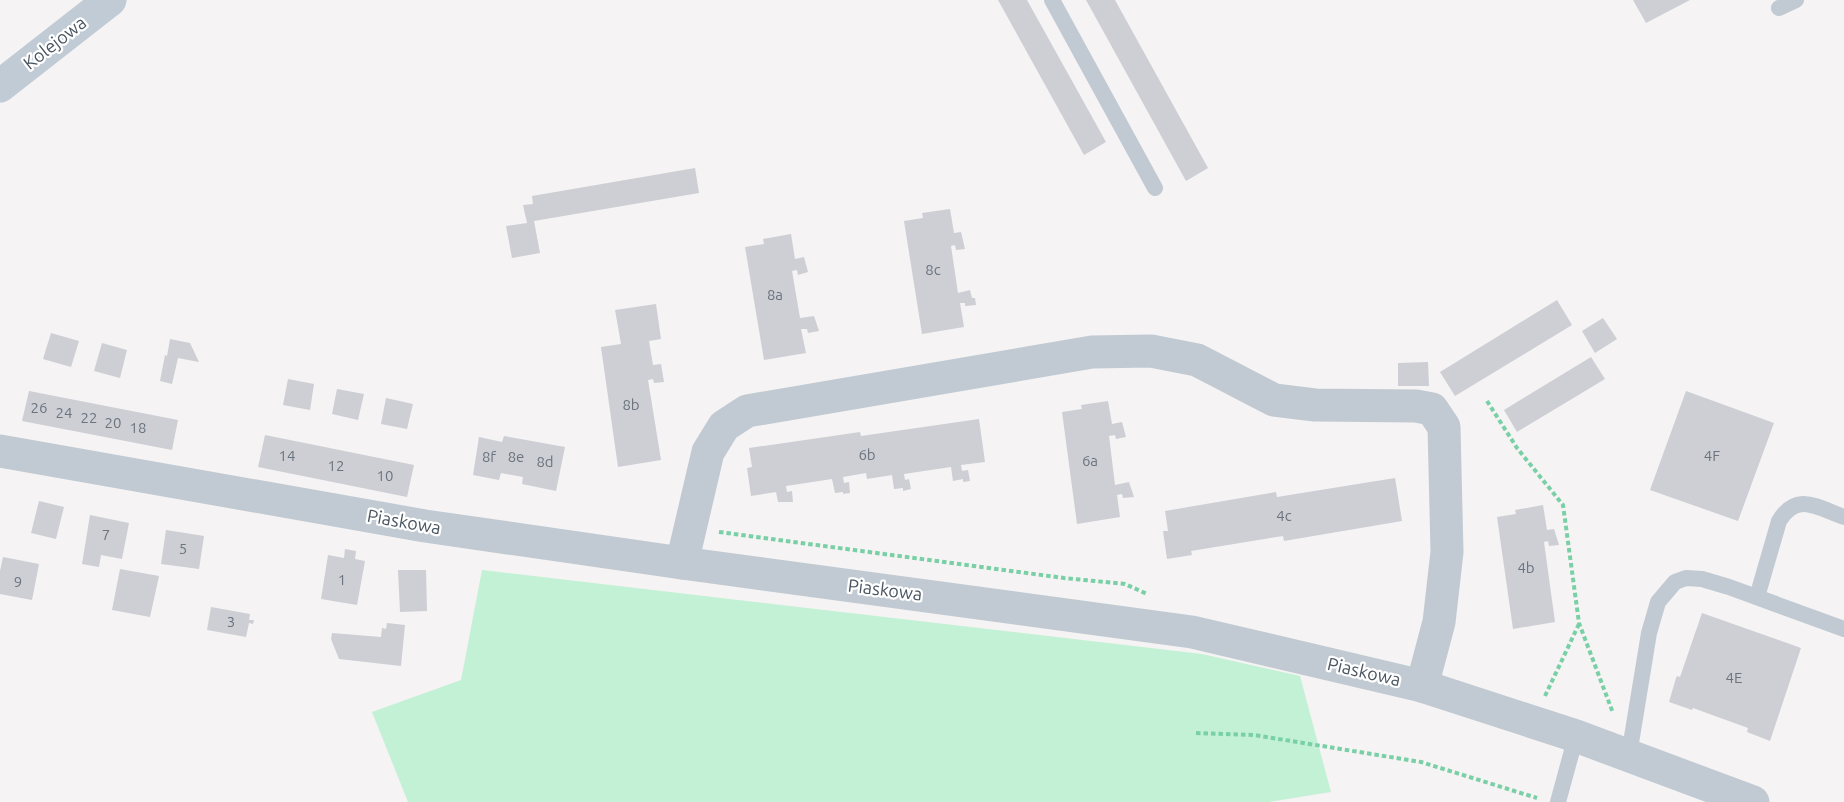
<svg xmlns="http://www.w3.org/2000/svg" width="1844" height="802" font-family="Ubuntu,sans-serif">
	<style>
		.green { fill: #c3f1d5 }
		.building { fill: #cdcfd5 }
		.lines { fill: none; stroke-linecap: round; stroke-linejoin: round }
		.path { stroke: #7ad0a6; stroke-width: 4; stroke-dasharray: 4.5 3; stroke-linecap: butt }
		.lane { stroke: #c1cad2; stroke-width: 16 }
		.street { stroke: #c1cad2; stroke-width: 33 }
		.secondary { stroke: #c1cbd6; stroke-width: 33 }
		.labels { text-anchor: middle; stroke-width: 4.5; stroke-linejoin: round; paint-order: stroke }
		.number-label { font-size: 15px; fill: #6b747e }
		.street-label { font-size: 18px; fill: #4a5661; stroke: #fff }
	</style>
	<rect width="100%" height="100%" fill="#f5f3f3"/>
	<path class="green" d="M482,570L1202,654L1300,676L1331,792L1269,802H408L372,712L461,680Z"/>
	<g class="building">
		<path d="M998,0H1027L1106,142L1084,155Z"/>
		<path d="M1086,0H1115L1208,168L1186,181Z"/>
		<path d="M1633,0H1690L1646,23Z"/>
		<path d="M695,168L699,193L534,221L540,253L512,258L506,226L527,223L523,205L533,204L532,196Z"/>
		<path d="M950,209L954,233L961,232L965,249L956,250L955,245L951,246L958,293L970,290L972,298H975L976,305L965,306V303H960L964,327L922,334L904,221L923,218L922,213Z"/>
		<path d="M791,234L795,259L804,257L808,272L798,275L797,270L792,271L800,318L814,316L819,331L808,333L807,329H801L806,353L764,360L745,247L764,244L763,239Z"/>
		<path d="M1557,300L1572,325L1455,396L1440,372Z"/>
		<path d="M656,304L661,339L649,341L653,365L661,364L664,382L654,383L653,379L648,380L661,460L618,467L601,347L621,344L615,310Z"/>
		<path d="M1603,318L1617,339L1595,353L1582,331Z"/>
		<path d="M51,333L79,341L71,367L43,359Z"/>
		<path d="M170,339L190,343L199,362L178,358L172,384L160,381L165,355L167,356Z"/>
		<path d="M102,343L127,350L120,378L94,371Z"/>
		<path d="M1591,357L1605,379L1517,432L1504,410Z"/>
		<path d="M1428,362L1429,386H1398V363Z"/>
		<path d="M288,379L314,384L310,410L283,405Z"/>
		<path d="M337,389L364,394L358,420L332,414Z"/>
		<path d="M29,391L178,420L172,450L22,421Z"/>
		<path d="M1686,391L1774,423L1738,521L1650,490Z"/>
		<path d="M386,398L413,404L407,429L381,424Z"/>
		<path d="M1108,401L1112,424L1122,422L1126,437L1116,439L1115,435L1109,436L1115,485L1129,482L1134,497L1123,498L1122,494L1117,495L1120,517L1077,524L1062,412L1082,409L1081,405Z"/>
		<path d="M979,419L985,462L961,465L962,471L968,470L970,481L963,482V479L953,481L951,467L904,474L905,480L909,479L911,489L903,491V488L894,489L892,475L867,479L866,473L843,477L844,483L849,482L850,493L843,494V492L835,493L832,479L786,486L787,492L792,491L793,502H778L776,492L751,496L747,468L752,467L749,448L860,432L861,436Z"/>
		<path d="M265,435L414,465L407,497L258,467Z"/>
		<path d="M504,436L565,447L556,491L522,484L523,477L501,473L499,480L473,475L479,437L502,442Z"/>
		<path d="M1395,478L1402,521L1284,541L1283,536L1191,551L1192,555L1167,559L1163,531H1168L1165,511L1276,492L1277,497Z"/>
		<path d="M39,501L64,507L56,539L31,533Z"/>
		<path d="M1543,505L1547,530L1554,529L1559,545L1549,546L1548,541L1544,542L1555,622L1513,629L1497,517L1516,514L1515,510Z"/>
		<path d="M90,515L129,523L122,559L101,555L99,567L82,564Z"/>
		<path d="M166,530L204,536L199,569L161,564Z"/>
		<path d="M345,549L356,551L355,559L365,561L357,605L321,599L328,555L344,558Z"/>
		<path d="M3,557L39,564L32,600L0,594V571Z"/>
		<path d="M120,569L159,576L150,617L112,610Z"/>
		<path d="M398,570H426L427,611L400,612Z"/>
		<path d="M211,607L250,614L249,620H254L253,624L249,623L246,637L207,630Z"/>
		<path d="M1702,613L1801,648L1770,741L1747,732L1748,728L1693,708L1692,710L1669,702L1676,678L1677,676L1680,677Z"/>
		<path d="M387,623L405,625L401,666L339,659L331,639L332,633L381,637L382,628L386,629Z"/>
	</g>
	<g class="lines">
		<g class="path">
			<path d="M1487,401L1517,448L1563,505L1579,623L1613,713"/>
			<path d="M719,532L1064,578L1125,584L1147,594"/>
			<path d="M1545,696L1579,624"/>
			<path d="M1196,733L1254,735L1421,762L1537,798"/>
		</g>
		<g class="lane">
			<path d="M1052,0L1155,188"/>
			<path d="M1779,8L1796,0"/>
			<path d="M1757,597L1779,521C1797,491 1818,508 1844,517"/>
			<path d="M1629,755L1649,633L1658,602L1675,582L1686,578L1702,579L1729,587L1844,629"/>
			<path d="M1558,802L1576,736"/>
		</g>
		<g class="street">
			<path d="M0,451L425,526L682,563L1192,632L1422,686L1576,736L1753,802"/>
			<path d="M682,563L708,452L724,426L747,411L1092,352L1151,351L1197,360L1274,400L1315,405L1416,406L1432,409L1444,427L1447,552L1439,622L1422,686"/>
		</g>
		<path class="secondary" d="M0,86L110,0"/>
	</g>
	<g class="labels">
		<g class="number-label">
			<text x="933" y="275">8c</text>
			<text x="775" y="300">8a</text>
			<text x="631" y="410">8b</text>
			<text x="39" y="413">26</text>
			<text x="64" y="418">24</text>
			<text x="89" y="423">22</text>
			<text x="113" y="428">20</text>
			<text x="138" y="433">18</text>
			<text x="867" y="460">6b</text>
			<text x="287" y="461">14</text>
			<text x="1712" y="461">4F</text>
			<text x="489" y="462">8f</text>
			<text x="516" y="462">8e</text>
			<text x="1090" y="466">6a</text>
			<text x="545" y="467">8d</text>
			<text x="336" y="471">12</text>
			<text x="385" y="481">10</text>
			<text x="1284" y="521">4c</text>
			<text x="106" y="540">7</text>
			<text x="183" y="554">5</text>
			<text x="1526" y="573">4b</text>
			<text x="342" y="585">1</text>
			<text x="18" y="587">9</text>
			<text x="231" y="627">3</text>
			<text x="1734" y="683">4E</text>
		</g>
		<g class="street-label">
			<text transform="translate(55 43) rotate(-38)" y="6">Kolejowa</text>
			<text transform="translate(404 522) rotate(10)" y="6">Piaskowa</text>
			<text transform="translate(885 590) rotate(7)" y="6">Piaskowa</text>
			<text transform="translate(1364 672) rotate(13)" y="6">Piaskowa</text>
		</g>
	</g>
</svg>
